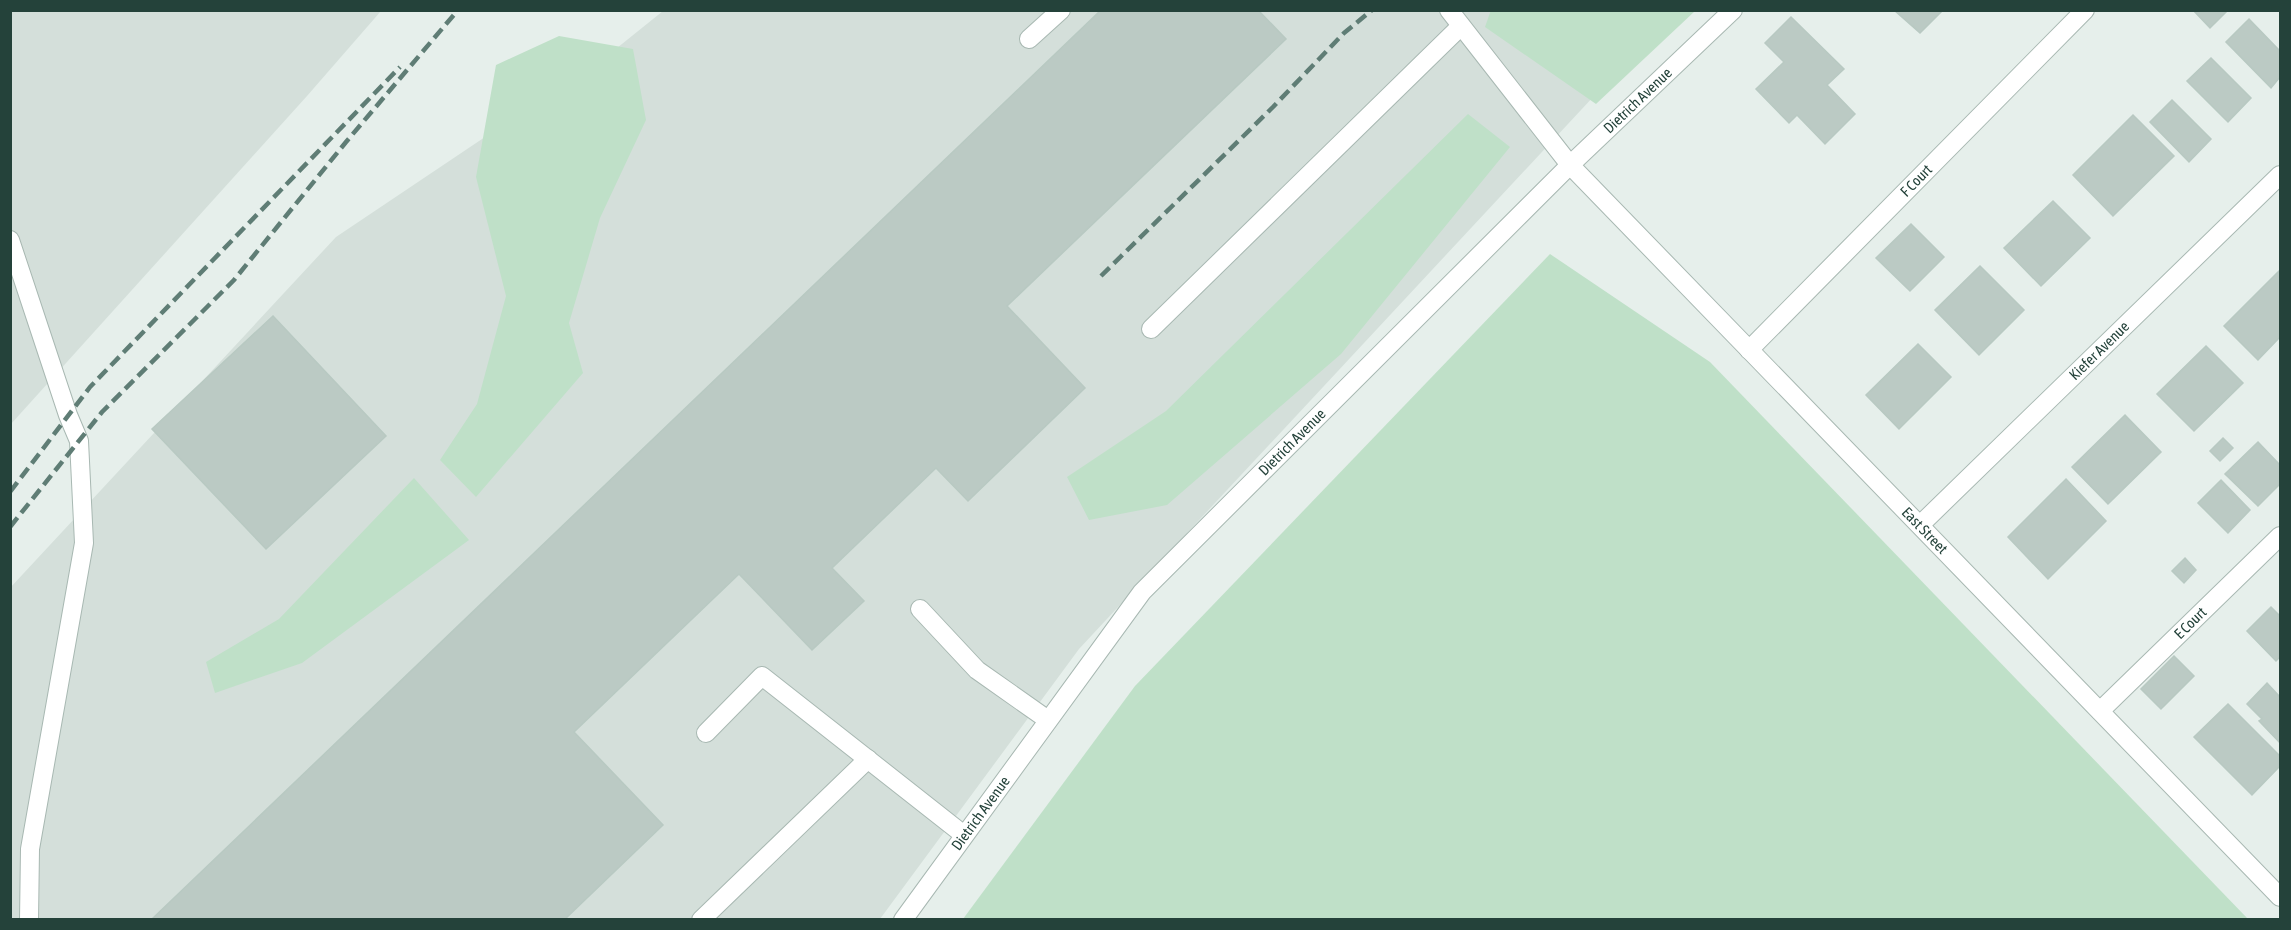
<svg xmlns="http://www.w3.org/2000/svg" width="2291" height="930" font-family="'Asap Condensed',sans-serif">
	<style>
		.built { fill: #d4dfda }
		.green { fill: #bfe0c8 }
		.building { fill: #bbcac4; stroke: #b8c9c2; stroke-width: 1.5 }
		.lines { fill: none; stroke-linecap: round; stroke-linejoin: round }
		.minor-casing { stroke: #a8b8b2; stroke-width: 20 }
		.minor { stroke: #fff; stroke-width: 18 }
		.rail { stroke: #5f7d75; stroke-width: 4.5; stroke-dasharray: 12 6; stroke-linecap: butt }
		.labels { text-anchor: middle; stroke-width: 4.5; stroke-linejoin: round; paint-order: stroke }
		.street-label { font-size: 15px; fill: #24423a; stroke: #f7fbf9 }
	</style>
	<rect width="100%" height="100%" fill="#e6efeb"/>
	<g class="built">
		<path d="M11,11H381L307,96L11,424Z"/>
		<path d="M663,11H1587L1621,67L1079,649L880,919H11L10,588L336,237L612,52Z"/>
	</g>
	<g class="green">
		<path d="M1491,10H1695V11L1596,104L1485,27Z"/>
		<path d="M559,36L633,49L646,120L600,218L569,323L583,373L476,497L440,460L477,404L506,296L476,177L496,65Z"/>
		<path d="M1468,114L1510,147L1341,354L1167,505L1089,520L1067,477L1166,411Z"/>
		<path d="M1550,254L1710,362L2248,919H963L1135,686Z"/>
		<path d="M414,478L469,540L302,663L215,693L206,662L279,619Z"/>
	</g>
	<g class="building">
		<path d="M1101,10H1258L1286,39L1007,306L1085,388L968,501L936,468L832,568L864,601L812,650L739,574L574,732L663,825L564,920H151Z"/>
		<path d="M1894,10H1943L1920,33Z"/>
		<path d="M2193,10H2228L2210,28Z"/>
		<path d="M1791,17L1844,69L1827,85L1855,114L1825,144L1797,115L1789,123L1756,89L1784,62L1765,43Z"/>
		<path d="M2249,19L2280,51V77L2271,88L2226,42Z"/>
		<path d="M2211,58L2251,98L2228,122L2187,81Z"/>
		<path d="M2172,100L2211,139L2189,162L2150,122Z"/>
		<path d="M2133,115L2174,156L2113,216L2073,175Z"/>
		<path d="M2053,201L2090,238L2041,286L2004,248Z"/>
		<path d="M1911,224L1944,257L1910,291L1876,258Z"/>
		<path d="M1980,266L2024,310L1979,355L1935,310Z"/>
		<path d="M2280,270V337L2258,360L2224,326Z"/>
		<path d="M273,316L386,436L266,549L152,429Z"/>
		<path d="M1918,344L1951,377L1899,429L1866,395Z"/>
		<path d="M2206,346L2243,383L2194,431L2157,394Z"/>
		<path d="M2125,415L2161,452L2108,504L2072,467Z"/>
		<path d="M2223,438L2233,448L2220,461L2210,451Z"/>
		<path d="M2258,442L2280,465V484L2258,506L2225,474Z"/>
		<path d="M2066,479L2106,521L2048,579L2008,537Z"/>
		<path d="M2221,480L2250,510L2228,533L2198,503Z"/>
		<path d="M2185,558L2196,570L2184,583L2172,571Z"/>
		<path d="M2271,607L2280,616V657L2276,661L2247,631Z"/>
		<path d="M2174,656L2194,676L2161,709L2141,689Z"/>
		<path d="M2267,683L2280,697V743L2259,721L2262,719L2247,704Z"/>
		<path d="M2228,704L2280,756V766L2252,795L2194,737Z"/>
	</g>
	<g class="lines">
		<g class="minor-casing">
			<g id="minor">
				<path id="s1" d="M1449,10L1570,165L2280,897"/>
				<path d="M1029,39L1061,10"/>
				<path d="M10,240L68,415L79,441L84,543L30,849L29,920"/>
				<path d="M1151,329L1461,26"/>
				<path id="s2" d="M1749,350L2085,10"/>
				<path id="s3" d="M1920,525L2280,175"/>
				<path d="M920,609L977,670L1048,720"/>
				<path id="s4" d="M2100,711L2280,536"/>
				<path d="M706,733L762,676L964,835"/>
				<path d="M701,920L868,759"/>
				<path id="s5" d="M903,920L1142,592L1570,165L1733,10"/>
			</g>
		</g>
		<use href="#minor" class="minor"/>
		<g class="rail">
			<path d="M1101,276L1273,107L1344,33L1372,10"/>
			<path d="M10,492L90,387L400,67"/>
			<path d="M10,527L102,412L234,280L346,142L458,10"/>
		</g>
	</g>
	<g class="labels">
		<g class="street-label">
			<text dy="5" stroke="none"><textPath href="#s5" startOffset="1104">Dietrich Avenue</textPath></text>
			<text dy="5" stroke="none"><textPath href="#s2" startOffset="238">F Court</textPath></text>
			<text dy="5" stroke="none"><textPath href="#s3" startOffset="250">Kiefer Avenue</textPath></text>
			<text dy="5" stroke="none"><textPath href="#s5" startOffset="618">Dietrich Avenue</textPath></text>
			<text dy="5" stroke="none"><textPath href="#s1" startOffset="706">East Street</textPath></text>
			<text dy="5" stroke="none"><textPath href="#s4" startOffset="126">E Court</textPath></text>
			<text dy="5" stroke="none"><textPath href="#s5" startOffset="132">Dietrich Avenue</textPath></text>
		</g>
	</g>
	<rect width="2291" height="930" fill="none" stroke="#24423a" stroke-width="24"/>
</svg>
